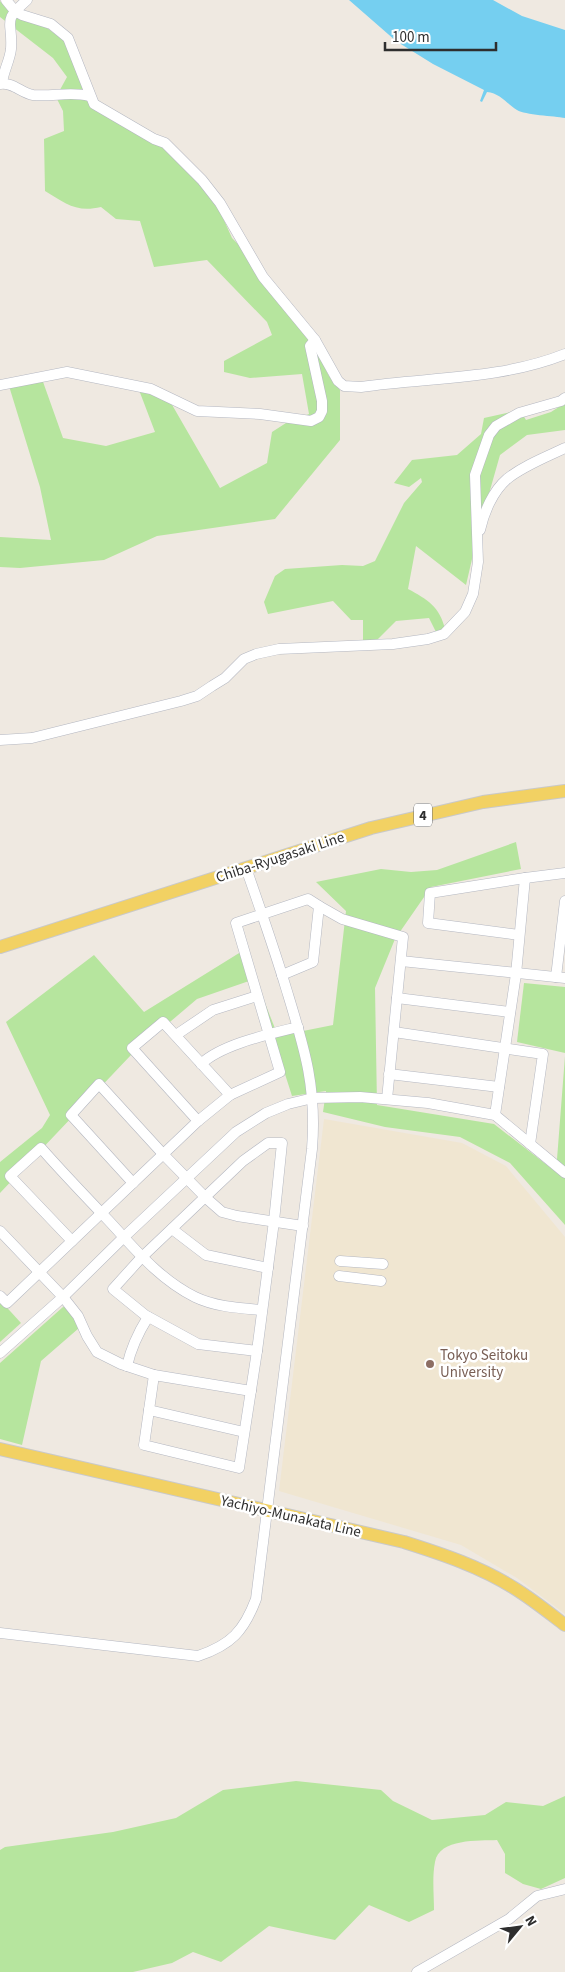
<svg xmlns="http://www.w3.org/2000/svg" width="565" height="1972" font-family="'Source Sans 3',sans-serif">
	<style>
		.education { fill: #f0e6d1 }
		.green { fill: #b6e59e }
		.water { fill: #75cff0 }
		.lines { fill: none; stroke-linecap: round; stroke-linejoin: round }
		.minor-casing { stroke: #b4b7c1; stroke-width: 11 }
		.major-casing { stroke: #c9c9c9; stroke-width: 14 }
		.minor { stroke: #fff; stroke-width: 10 }
		.major { stroke: #f2d163; stroke-width: 12 }
		.education-dot { fill: #8d6e63; stroke: #fff; stroke-width: 2 }
		.labels { text-anchor: middle; stroke-width: 5; stroke-linejoin: round; paint-order: stroke }
		.shield { fill: #fff; stroke: #6d6d6d; stroke-width: 1 }
		.shield-label { font-size: 14px; font-weight: bold; fill: #2e2e2e }
		.street-label { font-size: 15px; fill: #2e2e2e; stroke: #fff }
		.education-label { font-size: 15px; fill: #785e54; stroke: #fff; text-anchor: start }
	</style>
	<rect width="100%" height="100%" fill="#efe9e1"/>
	<path class="education" d="M324,1119L462,1143L506,1166L565,1237V1614L517,1578L461,1545L279,1491Z"/>
	<g class="green">
		<path d="M0,1L15,17L43,25L62,39L68,47L83,89L129,130L167,150L175,158L206,192L219,209L232,238L242,248L302,329L315,348L329,376L340,390V440L275,519L157,536L104,560L20,568L0,567V537L51,540L40,487L9,386L42,379L63,438L106,446L155,432L139,390L149,392L171,403L220,488L267,463L272,432L286,423L309,414L302,374L250,378L224,372V361L272,335L267,322L207,260L154,267L140,221L116,219L101,207C76,213 65,203 45,191L44,139L64,131L63,111L56,97L67,77L53,58L0,17Z"/>
		<path d="M565,403V430L527,435L500,455L479,529L466,585L416,546L408,589C427,599 440,607 445,629L437,634L429,618L396,621L377,640L363,641V620H351L333,601L268,614L264,602L275,576L285,569L342,565L363,566L375,561L404,503L422,482L421,478L409,487L394,483L412,460L457,455L481,434L484,418L520,410L526,420L551,412Z"/>
		<path d="M516,842L521,869L431,887L395,939L375,988L377,1105L494,1124L556,1172L565,1056V1225L510,1163L460,1137L385,1127L323,1112L326,1091L292,1096L276,1046L249,981L197,999L131,1055L0,1193V1162L42,1128L50,1115L6,1022L94,955L144,1012L244,950L278,1036L333,1025L346,911L316,882L381,869L411,872L437,870Z"/>
		<path d="M524,983L565,987V1053L517,1042Z"/>
		<path d="M0,1300L21,1323L0,1342Z"/>
		<path d="M63,1307L68,1308L79,1328L41,1361L22,1445L0,1439V1363Z"/>
		<path d="M296,1781L381,1790L393,1801L432,1820L485,1815L506,1802L543,1806L565,1796V1878L541,1889L523,1884L505,1873V1854L497,1840C479,1841 439,1838 435,1862C432,1877 434,1895 434,1910L409,1922L369,1905L335,1940L269,1926L221,1962L193,1952L172,1963L133,1972H0V1850L5,1847L113,1832L176,1818L223,1790Z"/>
	</g>
	<path class="water" d="M349,0H493L522,16L565,30V118C554,116 525,115 517,110C507,104 500,93 487,92L482,102L480,101L484,90L433,64L396,41Z"/>
	<g class="lines">
		<g class="minor-casing">
			<g id="minor">
				<path d="M6,0L15,11L22,15L51,24L68,38L94,104L154,139L165,143L202,180L220,203L263,277L315,340L338,381L344,386L361,387C429,377 500,380 565,354"/>
				<path d="M2,83C3,72 10,60 11,49C13,19 1,23 27,0"/>
				<path d="M0,84C13,82 21,93 33,95C52,97 71,91 89,96"/>
				<path d="M0,385L67,372L151,389L197,411L260,414L311,421L319,417L322,411V401L310,346L315,340"/>
				<path d="M480,530C484,512 493,491 507,479C523,466 546,457 565,448"/>
				<path d="M0,740L32,738L181,701L197,696L212,686L225,678L244,659L256,654L279,649L393,644L428,639L444,634L465,612L473,594L478,562L475,475L489,435L496,426L519,413L561,401L565,398"/>
				<path d="M319,906L342,919L403,937L387,1099"/>
				<path d="M519,935L428,923L430,893L525,878L565,873"/>
				<path d="M401,961L565,978"/>
				<path d="M556,977L565,901"/>
				<path d="M397,998L510,1012"/>
				<path d="M394,1032L543,1054L530,1144"/>
				<path d="M176,1035L213,1010L257,996"/>
				<path d="M201,1064C222,1044 270,1034 298,1027"/>
				<path d="M389,1074L499,1087"/>
				<path d="M495,1115L516,974L525,878"/>
				<path d="M198,1121L132,1048L163,1022L230,1095"/>
				<path d="M268,1143H282L274,1221L257,1351L198,1344L145,1315L113,1289L141,1258L243,1161Z"/>
				<path d="M133,1183L71,1115L99,1084L163,1154L206,1198L222,1212L237,1216L303,1226"/>
				<path d="M172,1229L206,1255L268,1268"/>
				<path d="M0,1231L63,1297L78,1316L87,1336L97,1352L121,1364L154,1375L144,1445L239,1468L257,1351"/>
				<path d="M72,1241L10,1176L41,1148C63,1173 86,1197 109,1221C135,1249 159,1279 195,1297C216,1307 239,1308 262,1310"/>
				<path d="M340,1261L383,1264"/>
				<path d="M339,1276L381,1281"/>
				<path d="M0,1296L7,1303L198,1121L230,1095L280,1072L236,923L308,899L319,906L313,962L282,975"/>
				<path d="M0,1353L63,1297L124,1237L236,1132L266,1113L288,1104L313,1098L360,1097L428,1103L495,1115L565,1173"/>
				<path d="M127,1366C131,1348 138,1333 148,1317"/>
				<path d="M154,1375L251,1391"/>
				<path d="M149,1410L244,1432"/>
				<path d="M0,1633L198,1656C231,1645 244,1631 256,1599L312,1149C317,1086 304,1047 286,988C274,948 260,908 246,868"/>
				<path d="M417,1972L509,1919L537,1896L565,1889"/>
			</g>
		</g>
		<g class="major-casing">
			<g id="major">
				<path d="M0,947L371,828L483,802L565,791"/>
				<path d="M0,1449L404,1542C442,1554 481,1567 514,1588C532,1599 548,1612 565,1625"/>
			</g>
		</g>
		<use href="#minor" class="minor"/>
		<use href="#major" class="major"/>
	</g>
	<circle class="education-dot" cx="430" cy="1364" r="5"/>
	<g class="labels">
		<rect class="shield" x="414" y="803.5" width="18" height="23" rx="4"/>
		<g class="shield-label">
			<text x="423" y="820">4</text>
		</g>
		<g class="street-label">
			<text transform="translate(280 857) rotate(-18)" y="5">Chiba-Ryugasaki Line</text>
			<text transform="translate(291 1516) rotate(13)" y="5">Yachiyo-Munakata Line</text>
		</g>
		<g class="education-label">
			<text x="440" y="1360">Tokyo Seitoku<tspan x="440" dy="17">University</tspan></text>
		</g>
	</g>
	<g transform="translate(520 1927) rotate(61)" stroke="#ffffff" stroke-width="4" paint-order="stroke">
	<path d="M0-4L9 19L0 12L-9 19Z" fill="#2e2e2e"/>
	<text y="-8" font-size="14" font-weight="bold" text-anchor="middle" fill="#2e2e2e">N</text>
	</g>
	<path d="M385 42v8h111v-8" fill="none" stroke="#2e2e2e" stroke-width="2.5"/>
	<text x="392" y="42" font-size="15" fill="#2e2e2e" stroke="#ffffff" stroke-width="4" paint-order="stroke">100 m</text>
</svg>
